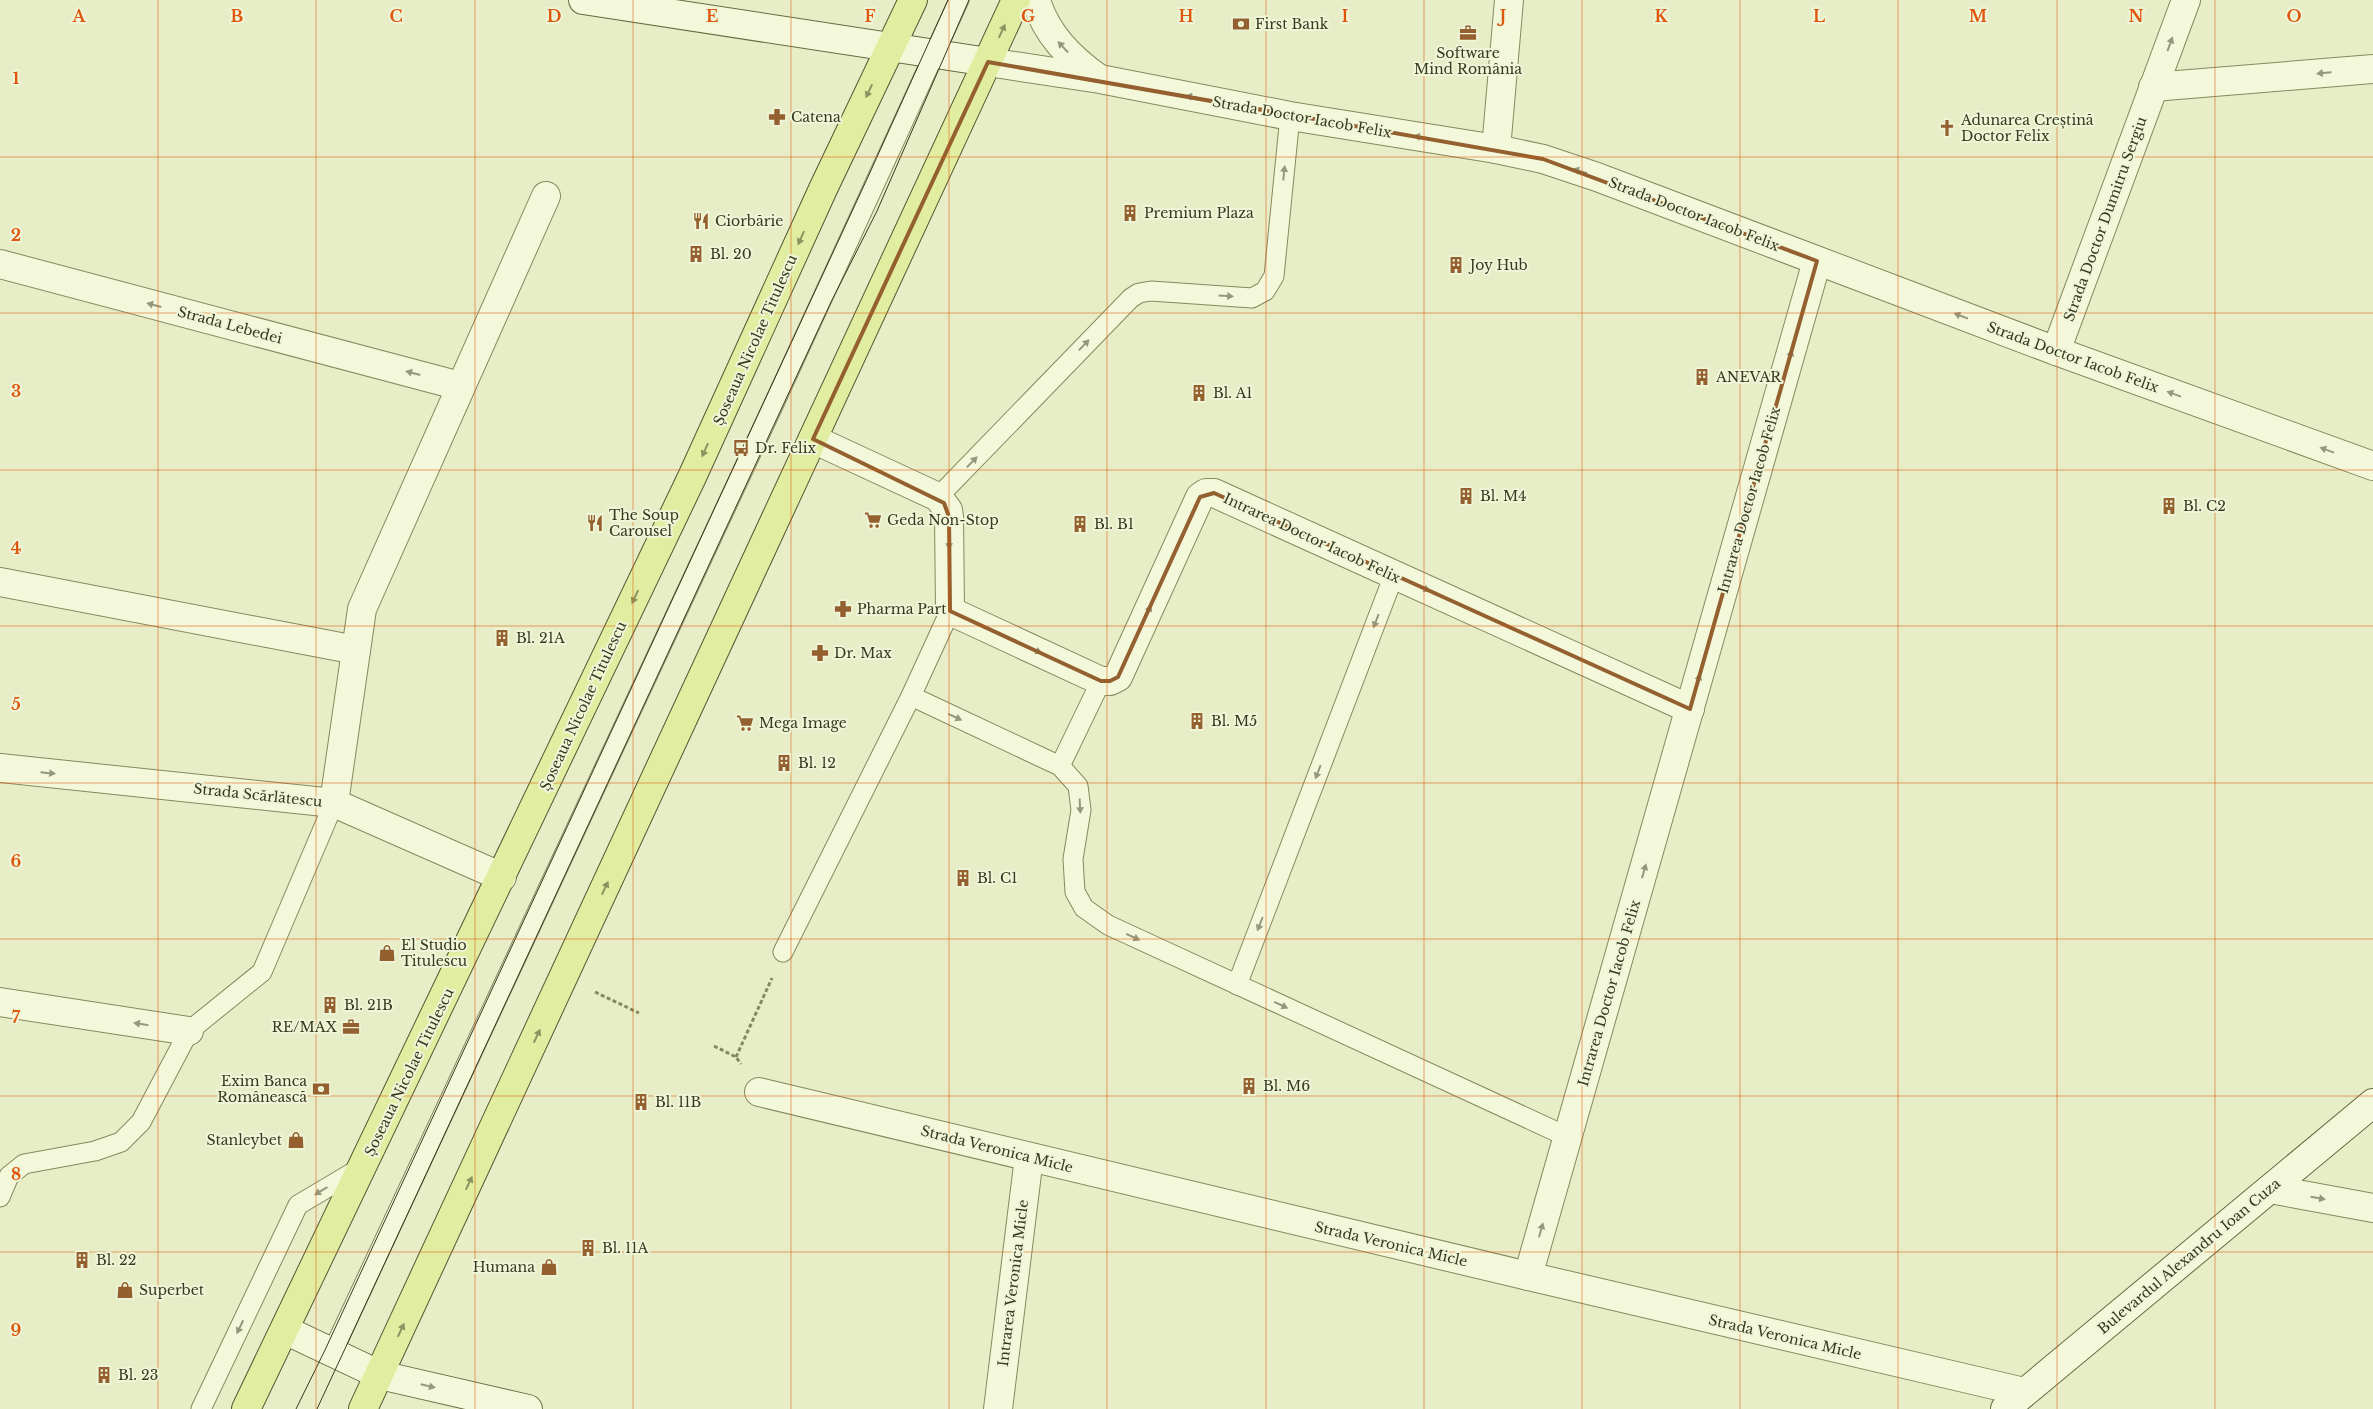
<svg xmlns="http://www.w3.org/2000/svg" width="2373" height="1409" font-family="'Libre Baskerville',serif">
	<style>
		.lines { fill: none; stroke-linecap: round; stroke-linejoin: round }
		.lane-casing { stroke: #88885d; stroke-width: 21 }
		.street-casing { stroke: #88885d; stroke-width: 30 }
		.secondary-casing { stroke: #6a6a40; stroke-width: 30 }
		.primary-casing { stroke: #575531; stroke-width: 30 }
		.path { stroke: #88885d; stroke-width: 3; stroke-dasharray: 4 2.5; stroke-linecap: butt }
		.lane { stroke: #f3f8db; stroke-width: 19 }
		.street { stroke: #f3f8db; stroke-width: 28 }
		.secondary { stroke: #f3f8db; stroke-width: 28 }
		.primary { stroke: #e1eea1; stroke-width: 28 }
		.tram { stroke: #393820; stroke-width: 1 }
		.oneway { fill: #8d9360 }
		.oneway2 { fill: #96987e }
		.marked { fill: none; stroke: #95602f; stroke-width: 4; stroke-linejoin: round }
		.grid { fill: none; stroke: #df570d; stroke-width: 1; stroke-opacity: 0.55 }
		.labels { text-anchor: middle; stroke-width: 4; stroke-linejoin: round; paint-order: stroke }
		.poi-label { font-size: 14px; fill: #393820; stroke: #eff5d7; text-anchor: start }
		.street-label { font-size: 14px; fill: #393820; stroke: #eff5d7 }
		.grid-label { font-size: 16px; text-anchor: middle; font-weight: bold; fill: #df570d; stroke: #eff5d7; stroke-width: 4; stroke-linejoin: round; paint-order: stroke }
	</style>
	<rect width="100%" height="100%" fill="#e6edc7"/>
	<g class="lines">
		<g class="lane-casing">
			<g id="lane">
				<path d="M938,497L1131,298L1139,293L1151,291L1252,298L1265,291L1274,276L1290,116"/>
				<path d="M911,696L1060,766L1078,786L1081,810L1073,859L1075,892L1084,908L1108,925L1568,1137"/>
				<path d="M1060,766L1101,681"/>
				<path d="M783,952L911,696L950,611"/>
				<path d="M1237,985L1394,575"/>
				<path d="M0,1197L9,1176L24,1164L95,1151L121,1142L141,1122L189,1031L262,972L334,803"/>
				<path d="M332,1353L772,408L959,0"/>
				<path d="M201,1409L298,1205L362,1167"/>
			</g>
		</g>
		<g class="street-casing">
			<g id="street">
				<path d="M1036,0C1046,34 1070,58 1098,78"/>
				<path d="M988,62L1100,79L1290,116L1496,149L1543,159L1597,177L2056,351L2373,466"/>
				<path d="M2153,87L2373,69"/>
				<path d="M1496,149L1509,0"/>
				<path d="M0,264L460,386"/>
				<path d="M2056,351L2186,0"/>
				<path d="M813,439L938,497L948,510L949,517L950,611L1101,681H1110L1118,677L1200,497L1206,493H1214L1690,709"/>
				<path d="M0,582L356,650"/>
				<path d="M0,768L334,803L502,877"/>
				<path d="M334,803L362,609L546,196"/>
				<path d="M0,1002L189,1031"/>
				<path d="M759,1092L1528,1276L2024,1392"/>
				<path d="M2270,1189L2373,1208"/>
				<path d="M1528,1276L1817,261"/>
				<path d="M998,1409L1029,1157"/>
			</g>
		</g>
		<g class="secondary-casing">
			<g id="secondary">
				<path d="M583,0L988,62"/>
				<path d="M285,1330L380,1375L528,1409"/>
				<path d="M2005,1409L2373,1103"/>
			</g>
		</g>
		<g class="primary-casing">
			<g id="primary">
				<path d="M246,1409L692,477L823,189L913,0"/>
				<path d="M363,1409L1016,0"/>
			</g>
		</g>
		<g class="path">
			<path d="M595,992L639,1013"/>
			<path d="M714,1046L736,1057L741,1064"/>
			<path d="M736,1057L772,978"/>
		</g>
		<use href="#lane" class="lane"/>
		<use href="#street" class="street"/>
		<use href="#secondary" class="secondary"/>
		<use href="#primary" class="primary"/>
		<g class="tram">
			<path d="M296,1409L325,1350L867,179L948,0"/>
			<path d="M317,1409L831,302L877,211L969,0"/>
		</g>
	</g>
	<defs><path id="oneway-solid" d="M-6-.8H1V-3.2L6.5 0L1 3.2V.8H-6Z" transform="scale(1.25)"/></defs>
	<g class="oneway">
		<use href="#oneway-solid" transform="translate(1002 31) rotate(-65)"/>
		<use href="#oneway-solid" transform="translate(869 91) rotate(115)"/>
		<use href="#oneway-solid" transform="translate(801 238) rotate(114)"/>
		<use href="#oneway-solid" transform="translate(705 450) rotate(114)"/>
		<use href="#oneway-solid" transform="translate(635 597) rotate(115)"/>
		<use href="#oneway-solid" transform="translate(605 888) rotate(-65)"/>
		<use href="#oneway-solid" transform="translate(537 1036) rotate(-65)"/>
		<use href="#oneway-solid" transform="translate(469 1183) rotate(-65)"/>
		<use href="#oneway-solid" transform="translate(401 1330) rotate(-65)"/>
	</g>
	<g class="oneway2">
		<use href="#oneway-solid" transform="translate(2170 44) rotate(-70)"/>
		<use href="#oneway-solid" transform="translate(1063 47) rotate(-133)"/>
		<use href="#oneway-solid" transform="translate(2324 73) rotate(175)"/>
		<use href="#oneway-solid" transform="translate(1193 97) rotate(-169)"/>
		<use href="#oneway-solid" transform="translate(1421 137) rotate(-171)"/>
		<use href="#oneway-solid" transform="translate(1580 171) rotate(-162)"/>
		<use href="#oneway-solid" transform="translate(1284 173) rotate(-84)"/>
		<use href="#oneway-solid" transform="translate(1226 296) rotate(4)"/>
		<use href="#oneway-solid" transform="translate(154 305) rotate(-165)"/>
		<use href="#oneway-solid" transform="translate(1961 316) rotate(-159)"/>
		<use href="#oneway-solid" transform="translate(1084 345) rotate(-46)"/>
		<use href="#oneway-solid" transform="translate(1790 357) rotate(-74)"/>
		<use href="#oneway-solid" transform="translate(413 373) rotate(-165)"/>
		<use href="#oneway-solid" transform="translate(2174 394) rotate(-160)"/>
		<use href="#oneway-solid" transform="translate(2327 450) rotate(-160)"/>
		<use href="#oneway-solid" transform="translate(972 462) rotate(-46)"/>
		<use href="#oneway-solid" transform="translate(949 542) rotate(89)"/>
		<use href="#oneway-solid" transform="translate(1423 588) rotate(24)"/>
		<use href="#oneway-solid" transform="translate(1148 612) rotate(-66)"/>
		<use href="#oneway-solid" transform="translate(1376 621) rotate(111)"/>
		<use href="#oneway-solid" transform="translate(1035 650) rotate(25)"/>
		<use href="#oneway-solid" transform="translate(1698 681) rotate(-74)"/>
		<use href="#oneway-solid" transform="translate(955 717) rotate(25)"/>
		<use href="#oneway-solid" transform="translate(1318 772) rotate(111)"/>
		<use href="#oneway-solid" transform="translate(48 773) rotate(6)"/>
		<use href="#oneway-solid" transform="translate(1080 806) rotate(87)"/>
		<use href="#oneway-solid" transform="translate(1644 871) rotate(-74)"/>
		<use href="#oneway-solid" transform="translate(1260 924) rotate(111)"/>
		<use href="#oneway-solid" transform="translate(1133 937) rotate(25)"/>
		<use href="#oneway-solid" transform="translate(1281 1005) rotate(25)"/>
		<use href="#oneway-solid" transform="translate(141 1024) rotate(-171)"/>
		<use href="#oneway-solid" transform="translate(321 1191) rotate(149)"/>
		<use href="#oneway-solid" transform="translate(2318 1198) rotate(10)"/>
		<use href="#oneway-solid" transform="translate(1541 1230) rotate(-74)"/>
		<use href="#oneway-solid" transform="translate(240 1327) rotate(115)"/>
		<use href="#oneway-solid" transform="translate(428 1386) rotate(13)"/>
	</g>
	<path class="marked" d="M988,62L1543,159L1817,261L1690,709L1214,493L1200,497L1118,677L1110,681H1101L950,611L949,517L944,503L813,439Z"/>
	<path class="grid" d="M158,0V1409M316,0V1409M475,0V1409M633,0V1409M791,0V1409M949,0V1409M1107,0V1409M1266,0V1409M1424,0V1409M1582,0V1409M1740,0V1409M1898,0V1409M2057,0V1409M2215,0V1409M0,157H2373M0,313H2373M0,470H2373M0,626H2373M0,783H2373M0,939H2373M0,1096H2373M0,1252H2373"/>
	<defs>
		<g id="bank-bare" transform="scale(1.35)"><path d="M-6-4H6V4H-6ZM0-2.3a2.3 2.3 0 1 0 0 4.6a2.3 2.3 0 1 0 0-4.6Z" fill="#95602f" stroke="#eff5d7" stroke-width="2.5" paint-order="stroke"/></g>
		<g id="office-bare" transform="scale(1.35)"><path d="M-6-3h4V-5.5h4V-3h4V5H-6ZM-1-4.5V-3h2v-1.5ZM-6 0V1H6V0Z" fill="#95602f" stroke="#eff5d7" stroke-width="2.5" paint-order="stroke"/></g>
		<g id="pharmacy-bare" transform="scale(1.35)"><path d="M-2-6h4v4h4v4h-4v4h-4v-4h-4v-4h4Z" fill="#95602f" stroke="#eff5d7" stroke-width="2.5" paint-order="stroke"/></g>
		<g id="church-bare" transform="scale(1.35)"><path d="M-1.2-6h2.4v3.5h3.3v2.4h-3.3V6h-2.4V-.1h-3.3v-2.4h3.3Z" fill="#95602f" stroke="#eff5d7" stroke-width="2.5" paint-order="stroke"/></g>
		<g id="building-bare" transform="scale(1.35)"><path d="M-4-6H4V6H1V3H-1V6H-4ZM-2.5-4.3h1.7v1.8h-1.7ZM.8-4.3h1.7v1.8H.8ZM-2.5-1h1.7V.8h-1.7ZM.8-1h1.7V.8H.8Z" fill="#95602f" stroke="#eff5d7" stroke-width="2.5" paint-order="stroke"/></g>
		<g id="restaurant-bare" transform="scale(1.35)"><path d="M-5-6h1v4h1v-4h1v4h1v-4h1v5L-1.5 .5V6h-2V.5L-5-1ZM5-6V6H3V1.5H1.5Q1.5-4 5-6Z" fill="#95602f" stroke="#eff5d7" stroke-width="2.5" paint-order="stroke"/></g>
		<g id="bus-bare" transform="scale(1.35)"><path d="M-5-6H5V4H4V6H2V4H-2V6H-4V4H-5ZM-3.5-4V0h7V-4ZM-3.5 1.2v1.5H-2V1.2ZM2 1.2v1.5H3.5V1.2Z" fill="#95602f" stroke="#eff5d7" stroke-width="2.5" paint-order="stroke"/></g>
		<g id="supermarket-bare" transform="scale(1.35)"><path d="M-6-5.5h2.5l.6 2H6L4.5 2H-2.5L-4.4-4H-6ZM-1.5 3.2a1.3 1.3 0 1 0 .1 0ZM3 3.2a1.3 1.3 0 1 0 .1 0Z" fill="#95602f" stroke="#eff5d7" stroke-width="2.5" paint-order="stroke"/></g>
		<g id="shop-bare" transform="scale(1.35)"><path d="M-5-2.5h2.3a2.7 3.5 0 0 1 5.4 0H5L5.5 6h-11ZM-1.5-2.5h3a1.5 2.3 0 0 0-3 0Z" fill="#95602f" stroke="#eff5d7" stroke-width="2.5" paint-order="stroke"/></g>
	</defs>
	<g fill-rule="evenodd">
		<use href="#bank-bare" x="1241" y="24"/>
		<use href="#office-bare" x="1468" y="33"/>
		<use href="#pharmacy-bare" x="777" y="117"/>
		<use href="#church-bare" x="1947" y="128"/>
		<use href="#building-bare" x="1130" y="213"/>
		<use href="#restaurant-bare" x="701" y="221"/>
		<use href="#building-bare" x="696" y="254"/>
		<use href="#building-bare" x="1456" y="265"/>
		<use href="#building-bare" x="1702" y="377"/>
		<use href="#building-bare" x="1199" y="393"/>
		<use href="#bus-bare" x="741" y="448"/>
		<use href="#building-bare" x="1466" y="496"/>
		<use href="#building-bare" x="2169" y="506"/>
		<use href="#supermarket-bare" x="873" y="520"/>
		<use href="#restaurant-bare" x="595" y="523"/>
		<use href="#building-bare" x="1080" y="524"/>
		<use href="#pharmacy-bare" x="843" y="609"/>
		<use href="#building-bare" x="502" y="638"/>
		<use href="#pharmacy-bare" x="820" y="653"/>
		<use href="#building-bare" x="1197" y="721"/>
		<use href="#supermarket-bare" x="745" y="723"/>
		<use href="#building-bare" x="784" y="763"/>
		<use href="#building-bare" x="963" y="878"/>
		<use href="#shop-bare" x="387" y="953"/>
		<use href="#building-bare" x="330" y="1005"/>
		<use href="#office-bare" x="351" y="1027"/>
		<use href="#building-bare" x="1249" y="1086"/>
		<use href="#bank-bare" x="321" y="1089"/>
		<use href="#building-bare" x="641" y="1102"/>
		<use href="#shop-bare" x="296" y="1140"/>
		<use href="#building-bare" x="588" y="1248"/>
		<use href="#building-bare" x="82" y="1260"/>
		<use href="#shop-bare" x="549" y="1267"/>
		<use href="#shop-bare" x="125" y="1290"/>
		<use href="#building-bare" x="104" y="1375"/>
	</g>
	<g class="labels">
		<g class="poi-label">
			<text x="1255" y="29">First Bank</text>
			<text x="1468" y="58" text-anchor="middle">Software<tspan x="1468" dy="16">Mind România</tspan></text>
			<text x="791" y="122">Catena</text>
			<text x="1961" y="125">Adunarea Creștină<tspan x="1961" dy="16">Doctor Felix</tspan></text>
			<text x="1144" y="218">Premium Plaza</text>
			<text x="715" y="226">Ciorbărie</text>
			<text x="710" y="259">Bl. 20</text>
			<text x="1470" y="270">Joy Hub</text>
			<text x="1716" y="382">ANEVAR</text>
			<text x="1213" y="398">Bl. A1</text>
			<text x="755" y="453">Dr. Felix</text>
			<text x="1480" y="501">Bl. M4</text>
			<text x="2183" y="511">Bl. C2</text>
			<text x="609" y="520">The Soup<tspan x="609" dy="16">Carousel</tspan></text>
			<text x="887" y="525">Geda Non-Stop</text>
			<text x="1094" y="529">Bl. B1</text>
			<text x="857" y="614">Pharma Part</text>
			<text x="516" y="643">Bl. 21A</text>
			<text x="834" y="658">Dr. Max</text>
			<text x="1211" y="726">Bl. M5</text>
			<text x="759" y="728">Mega Image</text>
			<text x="798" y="768">Bl. 12</text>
			<text x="977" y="883">Bl. C1</text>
			<text x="401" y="950">El Studio<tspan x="401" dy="16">Titulescu</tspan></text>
			<text x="344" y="1010">Bl. 21B</text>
			<text x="337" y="1032" text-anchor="end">RE/MAX</text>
			<text x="307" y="1086" text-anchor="end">Exim Banca<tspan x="307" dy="16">Românească</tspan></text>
			<text x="1263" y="1091">Bl. M6</text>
			<text x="655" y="1107">Bl. 11B</text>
			<text x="282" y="1145" text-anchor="end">Stanleybet</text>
			<text x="602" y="1253">Bl. 11A</text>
			<text x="96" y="1265">Bl. 22</text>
			<text x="535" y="1272" text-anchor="end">Humana</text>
			<text x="139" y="1295">Superbet</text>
			<text x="118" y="1380">Bl. 23</text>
		</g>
		<g class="street-label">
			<text transform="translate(1302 117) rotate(10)" y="5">Strada Doctor Iacob Felix</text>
			<text transform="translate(1694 214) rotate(21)" y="5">Strada Doctor Iacob Felix</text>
			<text transform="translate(2105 219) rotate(-70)" y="5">Strada Doctor Dumitru Sergiu</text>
			<text transform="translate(230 325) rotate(15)" y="5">Strada Lebedei</text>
			<text transform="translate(755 340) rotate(-66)" y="5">Șoseaua Nicolae Titulescu</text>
			<text transform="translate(2073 357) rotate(20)" y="5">Strada Doctor Iacob Felix</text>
			<text transform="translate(1749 500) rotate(-74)" y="5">Intrarea Doctor Iacob Felix</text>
			<text transform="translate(1312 538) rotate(25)" y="5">Intrarea Doctor Iacob Felix</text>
			<text transform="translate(583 706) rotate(-65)" y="5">Șoseaua Nicolae Titulescu</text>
			<text transform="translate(258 795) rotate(6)" y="5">Strada Scărlătescu</text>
			<text transform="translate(1609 993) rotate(-74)" y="5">Intrarea Doctor Iacob Felix</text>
			<text transform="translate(409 1072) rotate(-64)" y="5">Șoseaua Nicolae Titulescu</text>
			<text transform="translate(997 1149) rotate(14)" y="5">Strada Veronica Micle</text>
			<text transform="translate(1391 1244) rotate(13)" y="5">Strada Veronica Micle</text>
			<text transform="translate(2189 1256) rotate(-40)" y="5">Bulevardul Alexandru Ioan Cuza</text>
			<text transform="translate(1013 1283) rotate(-83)" y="5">Intrarea Veronica Micle</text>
			<text transform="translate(1785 1337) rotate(13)" y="5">Strada Veronica Micle</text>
		</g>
	</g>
	<g class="grid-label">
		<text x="79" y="22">A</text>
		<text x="237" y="22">B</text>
		<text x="396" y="22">C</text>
		<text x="554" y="22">D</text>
		<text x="712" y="22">E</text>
		<text x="870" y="22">F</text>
		<text x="1028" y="22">G</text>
		<text x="1186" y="22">H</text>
		<text x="1345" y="22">I</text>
		<text x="1503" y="22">J</text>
		<text x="1661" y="22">K</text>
		<text x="1819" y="22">L</text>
		<text x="1978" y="22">M</text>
		<text x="2136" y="22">N</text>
		<text x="2294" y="22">O</text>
		<text x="16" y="84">1</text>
		<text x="16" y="241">2</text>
		<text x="16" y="397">3</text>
		<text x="16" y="554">4</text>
		<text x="16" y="710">5</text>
		<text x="16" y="867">6</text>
		<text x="16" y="1023">7</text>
		<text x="16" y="1180">8</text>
		<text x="16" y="1336">9</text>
	</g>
</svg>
